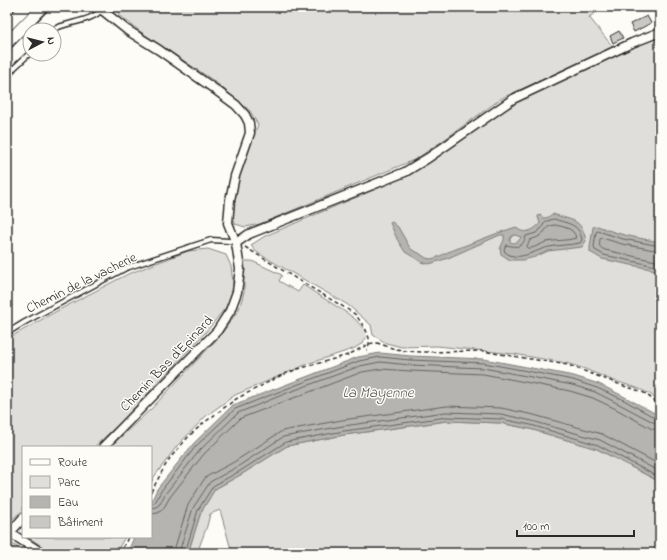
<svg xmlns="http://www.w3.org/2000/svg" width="667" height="560" font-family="'Indie Flower',sans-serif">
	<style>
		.green { fill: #dfdeda; stroke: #858482 }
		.water { fill: #b5b4b1; stroke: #7e7d7b; fill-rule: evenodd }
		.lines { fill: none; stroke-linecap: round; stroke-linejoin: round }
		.shore { stroke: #626261; stroke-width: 1 }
		.building { fill: #c9c8c4; stroke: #2b2b2b }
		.lane-casing { stroke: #2b2b2b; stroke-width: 7 }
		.street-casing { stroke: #2b2b2b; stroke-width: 11 }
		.secondary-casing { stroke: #2b2b2b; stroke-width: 14 }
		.path { stroke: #2b2b2b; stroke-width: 1.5; stroke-dasharray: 4 3; stroke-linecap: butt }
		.lane { stroke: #fdfcf7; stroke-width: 4 }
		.street { stroke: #fdfcf7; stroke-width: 8 }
		.secondary { stroke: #fdfcf7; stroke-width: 11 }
		.labels { text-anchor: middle; stroke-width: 3; stroke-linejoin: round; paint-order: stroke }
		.street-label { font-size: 14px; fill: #2b2b2b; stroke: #fdfcf7 }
		.water-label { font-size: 15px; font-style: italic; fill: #5b5b5a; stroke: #fdfcf7 }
	</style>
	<rect width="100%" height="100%" fill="#fdfcf7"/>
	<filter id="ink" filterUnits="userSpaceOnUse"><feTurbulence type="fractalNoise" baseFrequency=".025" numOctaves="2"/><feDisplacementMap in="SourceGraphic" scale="8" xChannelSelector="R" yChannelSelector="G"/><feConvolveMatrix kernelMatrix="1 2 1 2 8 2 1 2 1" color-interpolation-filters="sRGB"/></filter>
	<g filter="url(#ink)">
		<g class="green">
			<path d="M115,7H605L589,17L613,47L502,98L441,142L416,159L260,224L245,227L235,224L233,215L238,181L251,141L258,125L250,111L214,81L141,32L120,16Z"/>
			<path d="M660,24V403L650,394L637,388L609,379L585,369L566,363L514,354L437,346L402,347L386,343L373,335L371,325L348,305L261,255L254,250L251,245L265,236L383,186L421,166L527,94L660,33L657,26Z"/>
			<path d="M208,249L226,255L231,266L234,292L226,307L206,332L120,423L94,447H23V510L9,522L7,520V339L55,312L128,274L188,251Z"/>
			<path d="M246,261H252L282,275L279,281L298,292L303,285L347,313L355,319L365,330L366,338L363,343L353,349L310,363L235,395L206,416L177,446L154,477L151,483V447H110L151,409L220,336L239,309L244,292V263Z"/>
			<path d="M447,421L500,423L530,429L597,449L656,480L660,482V553H232L220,510L210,514L207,526L197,553H188L201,512L215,489L242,474L287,446L344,435Z"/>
			<path d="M28,537H125L118,549L113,553H52Z"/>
			<path d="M11,543L26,553H7V545Z"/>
		</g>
		<g class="water">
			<path d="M553,214C572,221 582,218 586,241L582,247L548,251L535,257L523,260H510L501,254L500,249L504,240V235H500L448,258L433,263L428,264L421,262L415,258L405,252L397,239L390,223L392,222L398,227L410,248L414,251L419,253L426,258L431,259L438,257L448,252L498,233L516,227C523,236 535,230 540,223L538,217V216L541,215L543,218C550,218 549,215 553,214ZM515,235L521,237C519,242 515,244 510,242V239L512,236Z"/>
			<path d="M598,226C618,235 639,238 660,242V271L602,259L590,252V247L593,227Z"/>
			<path d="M380,353L411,356L484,359L574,376L599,384L623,396L660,416V482L597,449L530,429L500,423L447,421L344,435L287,446L242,474L215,489L201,512L188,553H125L129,549L134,537H151V502L157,489L193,444L233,405L358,357Z"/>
		</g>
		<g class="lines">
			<g class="shore">
				<path d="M554,219C568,224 579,223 582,240L580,243C570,245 559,245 549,247C535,250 518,263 505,252L504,249L506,245C517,247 522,249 526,236L536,233L541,229L545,222Z"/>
				<path d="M555,225C564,227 574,228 576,238C567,241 556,240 546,242C540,244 534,249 527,248V246L530,240L538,237L544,232L548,227Z"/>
				<path d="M660,246L623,239L598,231L596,232L594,247L595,250L604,255L660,267"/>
				<path d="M660,251L622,244L602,238L600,239C599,247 599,247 605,250L660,262"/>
				<path d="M151,503H154L156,501L161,491L196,446L235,409L286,389L359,361L380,357L410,360L484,363L527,371L573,380L597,388L622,399L657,419H660"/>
				<path d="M151,508L156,507L160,504L165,494L200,450L238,413L287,393L360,366L380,362L410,365L483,368L526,376L572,385L595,392L619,404L655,423L660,424"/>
				<path d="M151,514L158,513L163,509L170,497L204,454L241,418L362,372L381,369L410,371L483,374L525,382L570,391L593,398L616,409L652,429L660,430"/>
				<path d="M174,553L175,547L188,505L203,481L206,477L234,462L282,431L342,420L447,406L501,408L534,415L602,434L660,465"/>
				<path d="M180,553V549L193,508L210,482L237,467L283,437L343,426L446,412L501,414L532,421L600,440L660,472"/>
				<path d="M185,553L198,510L213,486L240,471L286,442L344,431L447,417L501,419L531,425L598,445L660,478"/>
			</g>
		</g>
		<g class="building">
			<path d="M647,16L651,23L634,32L630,24Z"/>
			<path d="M619,31L623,38L613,43L610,36Z"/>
		</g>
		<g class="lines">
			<g class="lane-casing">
				<g id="lane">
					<path d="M52,30C68,21 89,23 103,9"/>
					<path d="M7,78L14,68L30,53"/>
					<path d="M7,333L25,322L126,268L211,240L229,241L236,242"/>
				</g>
			</g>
			<g class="street-casing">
				<g id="street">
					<path d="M96,7L102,10L127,30L159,50L213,88L236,105L245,115L249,123L250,133L235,176L230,200L228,223L236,243L240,269L237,292L230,311L217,331L103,447"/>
					<path d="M236,243L249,234L405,172L428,158L513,99L632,43L660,32"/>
					<path d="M7,531L42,553"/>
					<path d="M7,536L23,518"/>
				</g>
			</g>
			<g class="secondary-casing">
				<g id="secondary">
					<path d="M7,26L26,7"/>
					<path d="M7,43L42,7"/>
				</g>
			</g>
			<g class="path">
				<path d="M245,247L300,281L347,309L356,315L366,330L369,338V344L367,351"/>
				<path d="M151,492L165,466L170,458L190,435L205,422L236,399L282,375L298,369L348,355L369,344L373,343H377L392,348L406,351L421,352L482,351L512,356L568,365L624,386L640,391L646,394L660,406"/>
				<path d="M118,553L125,544L128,537"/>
			</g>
			<use href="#lane" class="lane"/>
			<use href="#street" class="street"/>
			<use href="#secondary" class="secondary"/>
		</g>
	</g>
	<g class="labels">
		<g class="street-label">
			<text transform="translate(81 282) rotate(-26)" y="5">Chemin de la vacherie</text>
			<text transform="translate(166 363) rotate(-46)" y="5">Chemin Bas d'Epinard</text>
		</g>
		<g class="water-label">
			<text x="378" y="397">La Mayenne</text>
		</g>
	</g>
	<rect width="667" height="560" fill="none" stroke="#fdfcf7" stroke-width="24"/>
	<rect x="12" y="12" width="643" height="536" fill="none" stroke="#2b2b2b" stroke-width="1.5" filter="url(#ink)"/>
	<rect x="22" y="446" width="130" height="92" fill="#fdfcf7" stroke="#a9a8a5"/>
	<rect x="30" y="459" width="20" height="6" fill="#fdfcf7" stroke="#a9a8a5"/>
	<text x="58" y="466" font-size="12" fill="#2b2b2b">Route</text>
	<rect x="30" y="476" width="20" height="12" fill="#dfdeda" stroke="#a9a8a5"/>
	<text x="58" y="486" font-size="12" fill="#2b2b2b">Parc</text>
	<rect x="30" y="496" width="20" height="12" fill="#b5b4b1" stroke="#a9a8a5"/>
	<text x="58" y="506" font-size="12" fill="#2b2b2b">Eau</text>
	<rect x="30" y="516" width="20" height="12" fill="#c9c8c4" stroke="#a9a8a5"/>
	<text x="58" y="526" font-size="12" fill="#2b2b2b">Bâtiment</text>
	<g transform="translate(42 42) rotate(83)"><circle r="19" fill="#fdfcf7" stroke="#a9a8a5"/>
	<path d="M0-3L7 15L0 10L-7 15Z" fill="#2b2b2b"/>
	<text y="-6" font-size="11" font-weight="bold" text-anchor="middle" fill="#2b2b2b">N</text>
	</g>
	<path d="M517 530v6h117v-6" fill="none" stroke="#2b2b2b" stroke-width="2"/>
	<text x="523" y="530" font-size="12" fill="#2b2b2b" stroke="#fdfcf7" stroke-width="3" paint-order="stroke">100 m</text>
</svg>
